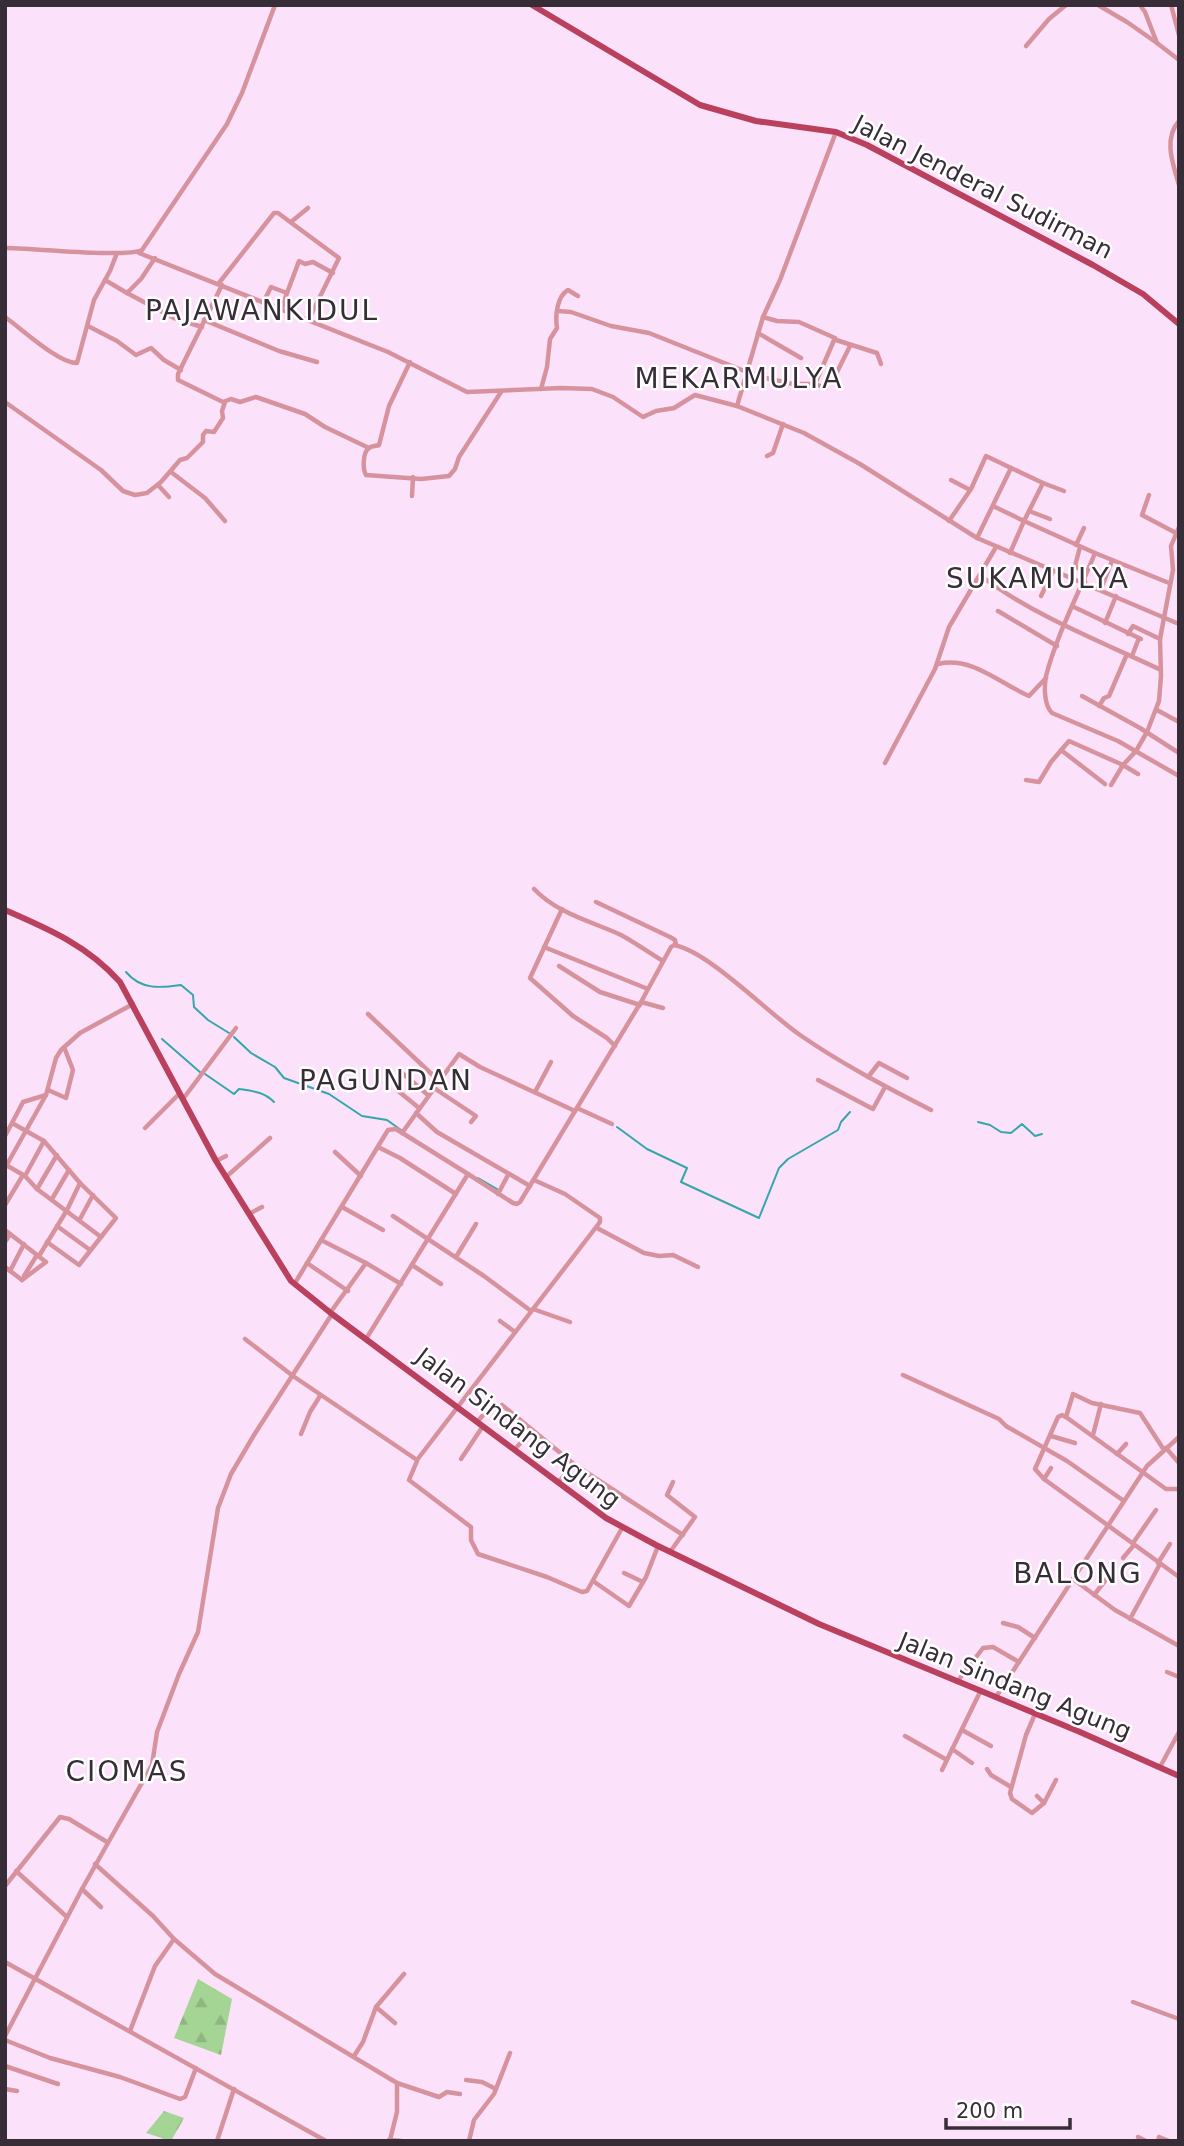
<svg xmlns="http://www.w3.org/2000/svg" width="1184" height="2146" font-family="'DejaVu Sans',sans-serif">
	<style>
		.forest { fill: url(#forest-firs) }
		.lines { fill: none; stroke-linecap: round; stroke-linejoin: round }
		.stream { stroke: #34a7ac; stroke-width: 2 }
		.minor { stroke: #d7939d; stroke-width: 4.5 }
		.major { stroke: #ba415d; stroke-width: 6 }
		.labels { text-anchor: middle; stroke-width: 5; stroke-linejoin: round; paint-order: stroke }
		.street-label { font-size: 24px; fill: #372d37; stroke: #fff }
		.quarter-label { font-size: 28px; letter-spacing: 2px; fill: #372d37; stroke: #fff }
	</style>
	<defs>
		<pattern id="forest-firs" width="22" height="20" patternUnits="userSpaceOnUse" patternTransform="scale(1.75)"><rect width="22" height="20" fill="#a4d594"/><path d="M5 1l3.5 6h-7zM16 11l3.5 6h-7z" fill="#8eb780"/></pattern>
	</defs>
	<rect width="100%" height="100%" fill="#fce1fb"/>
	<g class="forest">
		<path d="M198,1979L232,1999L221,2055L174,2038Z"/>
		<path d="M164,2111L184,2118L171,2141L146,2133Z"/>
	</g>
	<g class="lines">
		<g class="stream">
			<path d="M126,972C141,990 160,988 181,985L193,995L194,1007L208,1020L229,1033"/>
			<path d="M234,1037L251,1053L275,1067L284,1078L329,1094L362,1116L387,1120L401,1130"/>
			<path d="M162,1039L201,1073"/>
			<path d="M205,1074L234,1094L239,1089C253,1091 264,1092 274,1102"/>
			<path d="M978,1122L990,1125L1001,1132L1011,1133L1022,1124L1035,1136L1042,1134"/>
			<path d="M617,1127L647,1149L687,1168L681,1182L759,1218L779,1168L788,1159L838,1130L841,1122L850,1112"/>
			<path d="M478,1178L497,1189"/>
		</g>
		<g class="minor">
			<path d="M1098,5L1127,22L1157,43"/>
			<path d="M1140,5L1145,12L1157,43L1179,60"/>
			<path d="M1171,5L1179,35"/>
			<path d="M1026,46L1049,19L1066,5"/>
			<path d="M1179,121C1163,139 1173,164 1179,185"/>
			<path d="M291,222L308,208"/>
			<path d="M5,248C31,248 125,258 142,250L227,124L242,93L275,5"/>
			<path d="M139,253L388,352L467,392L561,388L592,389L613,397L643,417L656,411L674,408L695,395L737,406L804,433L860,464L977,538L1179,624"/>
			<path d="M155,258L141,279L127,293L174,318L202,327"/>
			<path d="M105,280L127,293"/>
			<path d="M219,283L274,213H278L339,258L309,319"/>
			<path d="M222,285L178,374V380L223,402L231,399L240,402L256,397L305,414L325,427L369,448"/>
			<path d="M287,293L299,261L305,264L313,262L333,273"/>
			<path d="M264,301L271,287L287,293L282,308"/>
			<path d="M558,311L571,312L611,326L649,333L757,376L793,384H815L835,338L799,322L777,321L763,317"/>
			<path d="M5,317C22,329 58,363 77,363L94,300L110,271L117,253"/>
			<path d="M204,320L279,351L317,362"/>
			<path d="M88,326L117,341L136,355L151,348L164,360L181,370"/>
			<path d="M758,333L801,358"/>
			<path d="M836,340L877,353L881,364"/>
			<path d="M410,362L389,406L379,445C376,446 372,446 369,448C362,453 363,470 366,475L421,479L449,476L455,469L459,457L501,392"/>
			<path d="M836,374L850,346"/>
			<path d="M815,384L826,388"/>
			<path d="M541,389L547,367L550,339L557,328C555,316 557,296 568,290L578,296"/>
			<path d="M5,402L101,470L123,491L135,495L147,493L161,482L180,460L187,458L203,442V435L206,431L214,432L223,418L222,411L225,402"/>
			<path d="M737,406L763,317L780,280L836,132"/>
			<path d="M767,456L773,453L783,424"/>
			<path d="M171,472L205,498L225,521"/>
			<path d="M951,480L970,490"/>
			<path d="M1043,483L1064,491"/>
			<path d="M158,485L169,497"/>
			<path d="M1149,495L1142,515L1176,533"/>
			<path d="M412,496L413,477"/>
			<path d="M1029,511L1050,519"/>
			<path d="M949,521L971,489L986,456L1043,483L1024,521L993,506"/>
			<path d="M977,538L1011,468"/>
			<path d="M1076,545L1084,528"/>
			<path d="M1080,547L1075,566L1083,571L1082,577L1085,581"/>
			<path d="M1010,553L1024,521L1095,553"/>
			<path d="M981,576C1034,616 1102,642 1161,670"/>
			<path d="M1169,583L1095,553C1079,593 1057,634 1046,676C1044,687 1044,705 1052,713L1118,741L1179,776"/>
			<path d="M1101,589L1112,561"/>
			<path d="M1041,596L1053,571"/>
			<path d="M1074,607L1141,639"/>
			<path d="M998,611L1057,646"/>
			<path d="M1105,623L1116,596"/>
			<path d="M1128,634L1133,626L1160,639"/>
			<path d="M1132,656L1139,638"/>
			<path d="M938,664C972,656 999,683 1029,696L1046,678"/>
			<path d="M1082,696L1140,728L1179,753"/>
			<path d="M1099,706L1104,698L1109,696L1127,654"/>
			<path d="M1157,710L1179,722"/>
			<path d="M1061,750L1105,784"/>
			<path d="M885,763L935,669L949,627L996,547"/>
			<path d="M1026,780L1039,782L1051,762L1069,741L1123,765L1136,751L1147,732L1159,701L1161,676L1160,639L1173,570L1171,546L1179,527"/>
			<path d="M1111,785L1123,765L1138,774"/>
			<path d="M534,889C558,914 591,921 621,935C636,943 649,953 663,961"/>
			<path d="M596,902L670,937L675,940L676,945"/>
			<path d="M562,909L530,978L573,1016L607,1038L615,1046"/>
			<path d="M544,947L648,989"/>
			<path d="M559,966L600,992L640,1005"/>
			<path d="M641,1002L663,1008"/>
			<path d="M368,1014L439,1081"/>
			<path d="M401,1072L428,1095"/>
			<path d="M868,1077L879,1063L907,1078"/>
			<path d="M818,1080L873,1109L885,1087"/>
			<path d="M434,1088L476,1116L471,1122"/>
			<path d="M48,1090L66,1098L73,1070L64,1047"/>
			<path d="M397,1090L419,1108"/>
			<path d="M535,1092L551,1062"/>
			<path d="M183,1099L236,1028"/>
			<path d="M577,1108L612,1124"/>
			<path d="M416,1113L437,1132L530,1186"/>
			<path d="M12,1123L23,1102L46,1095"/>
			<path d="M145,1128L179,1094"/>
			<path d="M402,1133L459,1054L480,1067L575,1111"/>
			<path d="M5,1136L12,1123L44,1141L80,1183L67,1210L39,1256"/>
			<path d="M378,1147L400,1158L456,1194"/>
			<path d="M335,1152L361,1176"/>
			<path d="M216,1161L226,1156"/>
			<path d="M6,1165L25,1176L37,1189L101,1237"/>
			<path d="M5,1168L46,1095L56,1058L61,1050L80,1033L133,1004"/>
			<path d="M25,1176L44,1141"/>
			<path d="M226,1177L270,1138"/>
			<path d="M37,1189L57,1155"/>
			<path d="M498,1194L508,1175"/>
			<path d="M52,1199L69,1170"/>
			<path d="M5,1205L23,1175"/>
			<path d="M342,1207L383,1230"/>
			<path d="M249,1214L262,1207"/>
			<path d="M393,1216L484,1276L531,1311"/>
			<path d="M80,1219L93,1195"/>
			<path d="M57,1226L90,1250"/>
			<path d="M597,1228L644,1253L659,1256L673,1255L698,1267"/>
			<path d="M5,1230L46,1262L22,1280"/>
			<path d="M321,1240L366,1263"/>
			<path d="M5,1242L10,1234"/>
			<path d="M47,1242L79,1265L116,1218L80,1183"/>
			<path d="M456,1257L476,1224"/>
			<path d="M307,1263L348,1291"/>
			<path d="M412,1265L441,1284"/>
			<path d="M5,1267L22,1280"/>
			<path d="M10,1271L24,1244"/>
			<path d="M24,1276L37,1255"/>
			<path d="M295,1283L388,1130L396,1129L468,1174"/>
			<path d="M533,1309L570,1322"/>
			<path d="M330,1313L366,1263L401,1284"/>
			<path d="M500,1321L515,1332"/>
			<path d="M245,1339L293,1376L417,1460L600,1222V1218L565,1194L534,1180"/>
			<path d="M366,1339L468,1174L513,1203L517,1204L520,1202L641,1002L671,947L674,945C708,951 768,1013 800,1035C842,1064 886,1087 931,1110"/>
			<path d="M903,1375L999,1419L1006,1426L1067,1461L1124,1501"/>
			<path d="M502,1405L575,1465"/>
			<path d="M1066,1417L1062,1415L1058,1417L1035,1469L1044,1479L1179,1577"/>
			<path d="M477,1422L491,1406"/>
			<path d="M301,1434L310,1412L320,1396"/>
			<path d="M1093,1435L1101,1404"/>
			<path d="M1051,1436L1075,1443"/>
			<path d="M1166,1448L1179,1463"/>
			<path d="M514,1450L532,1431"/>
			<path d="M1164,1450L1140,1413L1092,1403L1073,1394L1066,1417L1166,1489H1179"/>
			<path d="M1117,1454L1126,1444"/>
			<path d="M461,1459L483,1426"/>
			<path d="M417,1461L409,1480L471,1527V1540L478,1554L547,1577L582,1592L587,1591L622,1528"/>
			<path d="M1044,1479L1051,1468"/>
			<path d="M558,1482L575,1465L683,1535"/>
			<path d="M1133,1543L1156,1510"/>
			<path d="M670,1552L695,1517L667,1495L673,1482"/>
			<path d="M1123,1558L1134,1545"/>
			<path d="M1158,1563L1170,1544"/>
			<path d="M624,1573L643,1582"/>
			<path d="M1073,1579L1115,1610L1179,1646"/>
			<path d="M593,1581L629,1606L646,1577L658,1546"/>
			<path d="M1094,1595L1108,1577"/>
			<path d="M1130,1619L1160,1564"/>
			<path d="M1003,1623L1018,1627L1035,1638"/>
			<path d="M1167,1672L1179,1677"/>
			<path d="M957,1682L983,1648L993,1647L1019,1662"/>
			<path d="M996,1697L1147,1466L1179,1437"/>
			<path d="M1035,1714L1026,1735L1010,1793L1012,1799L1032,1813L1044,1803"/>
			<path d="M962,1730L991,1746"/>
			<path d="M905,1736L947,1760"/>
			<path d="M952,1749L972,1763"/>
			<path d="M1160,1767L1179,1732"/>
			<path d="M987,1769L991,1775L1011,1787"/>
			<path d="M942,1770L980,1692"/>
			<path d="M1037,1796L1044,1803L1056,1780"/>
			<path d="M95,1864L153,1916L174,1939L215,1974L397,2083V2112L390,2140"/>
			<path d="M16,1871L67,1917"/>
			<path d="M5,1886L60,1817L69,1819L107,1842"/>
			<path d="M82,1889L101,1907"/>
			<path d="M5,1962L326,2141"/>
			<path d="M1133,2002L1179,2019"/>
			<path d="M376,2007L395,2023"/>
			<path d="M130,2031L155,1966L174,1939"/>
			<path d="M5,2036L82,1889L152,1765L157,1732L179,1674L198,1632L218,1508L231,1474L254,1435L332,1314"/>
			<path d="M5,2040L50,2058L120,2077L180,2099L185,2097L196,2068"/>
			<path d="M354,2056L363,2042L376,2007L404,1974"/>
			<path d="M5,2066L58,2084"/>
			<path d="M466,2080L482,2082L496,2089"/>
			<path d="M397,2083L439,2097L447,2092L460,2094"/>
			<path d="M5,2089L17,2091"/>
			<path d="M1138,2137L1146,2141"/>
			<path d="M389,2140L402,2141"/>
			<path d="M217,2141L234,2089"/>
			<path d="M469,2141L474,2120L494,2094L510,2053"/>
			<path d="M1158,2141L1159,2137L1169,2141"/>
		</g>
		<g class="major">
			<path d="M532,5L700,105L756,121L836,132L867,145L1093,265L1143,294L1179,324"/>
			<path d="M5,910C49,929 88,946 120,982L216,1161L291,1281L332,1314L606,1518L656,1545L819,1624L1080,1732L1179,1776"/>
		</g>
	</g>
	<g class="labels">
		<g class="street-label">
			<text transform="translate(983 187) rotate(27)" y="8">Jalan Jenderal Sudirman</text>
			<text transform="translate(518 1428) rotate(37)" y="8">Jalan Sindang Agung</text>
			<text transform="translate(1015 1686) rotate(22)" y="8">Jalan Sindang Agung</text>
		</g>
		<g class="quarter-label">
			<text x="262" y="320">PAJAWANKIDUL</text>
			<text x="739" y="388">MEKARMULYA</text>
			<text x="1038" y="588">SUKAMULYA</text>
			<text x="386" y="1090">PAGUNDAN</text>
			<text x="1078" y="1583">BALONG</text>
			<text x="127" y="1781">CIOMAS</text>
		</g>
	</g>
	<rect width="1184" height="2146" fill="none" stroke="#372d37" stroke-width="14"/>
	<path d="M946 2118v10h124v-10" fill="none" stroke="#372d37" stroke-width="3.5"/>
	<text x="956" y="2118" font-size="21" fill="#372d37" stroke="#ffffff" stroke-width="5" paint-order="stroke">200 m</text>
</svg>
